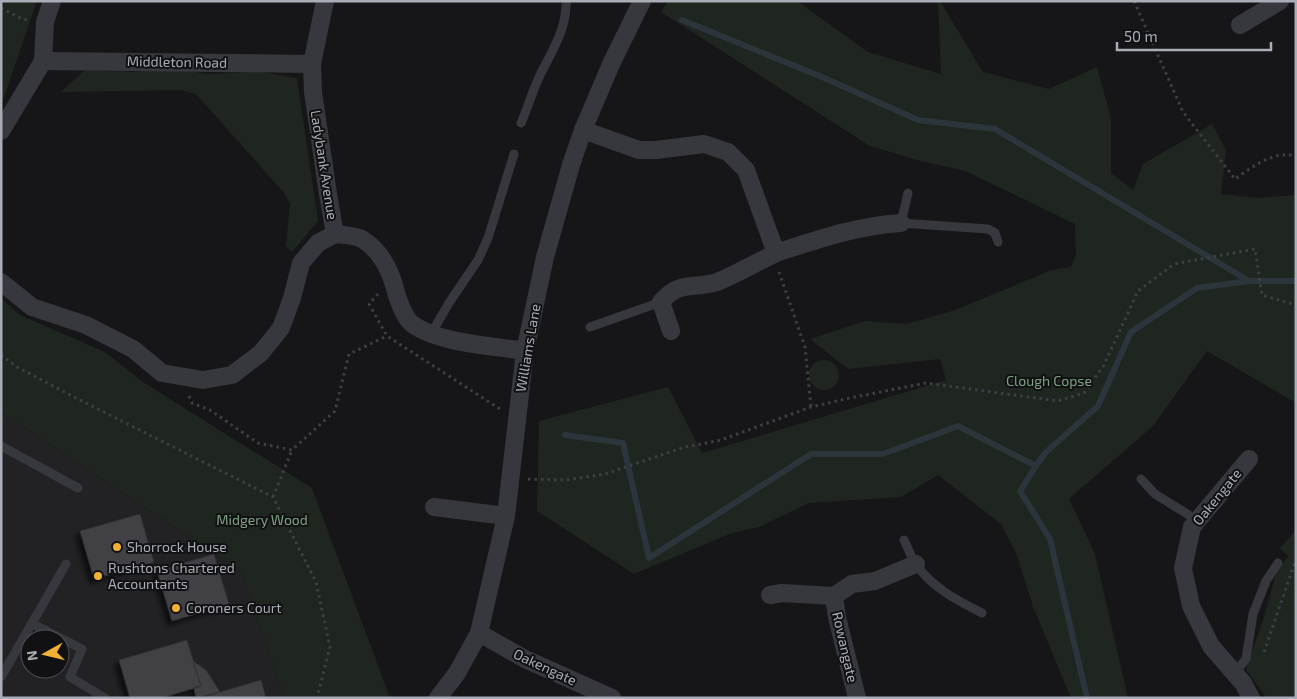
<svg xmlns="http://www.w3.org/2000/svg" width="1297" height="699" font-family="'Exo 2',sans-serif">
	<style>
		.built { fill: #222225; fill-rule: evenodd }
		.green { fill: #1e261f }
		.lines { fill: none; stroke-linecap: round; stroke-linejoin: round }
		.stream { stroke: #2c353c; stroke-width: 6 }
		.building { fill: #404145; stroke: #303034; filter: url(#shadow) }
		.path { stroke: #3d3f44; stroke-width: 3; stroke-dasharray: 2.5 4; stroke-linecap: butt }
		.lane { stroke: #37383d; stroke-width: 9 }
		.street { stroke: #37383d; stroke-width: 18 }
		.poi-dot { fill: #f2b134; stroke: #111113; stroke-width: 2 }
		.labels { text-anchor: middle; stroke-width: 4; stroke-linejoin: round; paint-order: stroke }
		.street-label { font-size: 14px; fill: #a8adb8; stroke: #111113 }
		.park-label { font-size: 14px; fill: #7fa381; stroke: #111113 }
		.poi-label { font-size: 14px; fill: #a8adb8; stroke: #111113; text-anchor: start }
	</style>
	<defs>
		<filter id="shadow"><feDropShadow dx="-4.5" dy="4.5" stdDeviation="2.5" flood-color="#0009"/></filter>
	</defs>
	<rect width="100%" height="100%" fill="#161618"/>
	<path class="built" d="M1,412L241,571L284,698H1ZM30,639H60V669H30Z"/>
	<g class="green">
		<path d="M1,1H37L1,106Z"/>
		<path d="M668,1H797L868,52L941,74L938,1H940L983,72L1049,89L1097,67L1111,118V173L1133,190L1143,164L1212,124L1226,150L1221,194L1258,198L1296,195V403L1207,351L1153,426L1069,499L1095,554L1128,698H1071L1034,609L1016,553L1001,524L938,475L901,497L809,503L759,527L732,533L634,574L537,511L539,421L668,387L702,453L946,380L940,359L848,369L810,339L865,321L907,324L955,310L1052,270L1071,267L1076,254L1075,224L965,171L917,160L870,146L661,12Z"/>
		<path d="M176,69L208,74L261,72L297,78L318,221L292,252L286,246L290,204L285,194L196,94L181,90L61,92L85,70L132,72Z"/>
		<path d="M1,298L20,315L105,352L143,382L312,488L390,698H284L241,571L1,412Z"/>
		<circle cx="824" cy="375" r="15"/>
		<path d="M1296,530V698H1266L1246,669L1263,620L1276,574L1288,556L1280,548Z"/>
	</g>
	<g class="lines">
		<g class="stream">
			<path d="M682,20L822,77L918,120L995,129L1249,281"/>
			<path d="M565,435L623,443L649,558L811,454H883L958,426L1036,466L1045,453L1098,406L1131,332L1197,288L1249,281H1296"/>
			<path d="M1036,466L1020,491L1050,539L1087,698"/>
		</g>
	</g>
	<g class="building">
		<path d="M140,514L154,562L94,579L80,531Z"/>
		<path d="M214,554L229,604L172,621L157,571Z"/>
		<path d="M187,640L201,686L162,698H130L119,660Z"/>
		<path d="M193,661L206,670L220,692L196,698L194,688L201,686Z"/>
		<path d="M261,680L266,698H200L220,692Z"/>
	</g>
	<g class="lines">
		<g class="path">
			<path d="M1134,1L1183,112L1235,179C1252,167 1274,150 1296,156"/>
			<path d="M1,8L22,19L28,20"/>
			<path d="M779,272L805,347L811,407"/>
			<path d="M378,294L369,304L387,336L500,409"/>
			<path d="M1,355L17,367L74,397L273,497L316,582L330,647L317,698"/>
			<path d="M189,396L192,403L210,410L258,443L292,450L335,411L349,354L387,336"/>
			<path d="M528,479L567,480L605,474L685,447L721,440L811,407L845,399L926,383L1058,401L1084,393L1104,365L1138,291L1174,264L1255,249L1262,295L1296,305"/>
			<path d="M273,497L292,450"/>
			<path d="M1264,652L1296,559"/>
		</g>
		<g class="lane">
			<path d="M521,123C528,107 533,90 540,75C552,51 567,29 566,1"/>
			<path d="M908,193L901,223L988,229L995,233L998,242"/>
			<path d="M590,327L661,302"/>
			<path d="M431,334L449,303L478,260L488,238L514,154"/>
			<path d="M1,446L78,488"/>
			<path d="M1141,479L1155,494L1197,520"/>
			<path d="M904,540C908,548 911,557 916,564C931,587 958,601 982,613"/>
			<path d="M33,624L82,649L70,677L105,698"/>
			<path d="M1235,673L1246,659L1253,614L1266,581L1278,563"/>
			<path d="M1,677L66,564"/>
		</g>
		<g class="street">
			<path d="M325,1L312,64L313,92L328,194L335,234C343,235 355,235 362,239C382,251 392,274 397,296C400,304 404,317 411,323C436,343 493,346 525,351"/>
			<path d="M1240,25L1280,1"/>
			<path d="M43,61L312,64"/>
			<path d="M583,130L639,150H656L704,144L728,152L746,170L776,253C819,239 856,226 901,223"/>
			<path d="M1,131L43,61L45,22L52,1"/>
			<path d="M1,282L32,307L86,325L133,349L162,373L203,380L232,375L261,353L281,328L292,298L301,263L318,243L335,234"/>
			<path d="M671,331L661,302C679,280 695,289 717,282C737,274 757,262 776,253"/>
			<path d="M1249,459L1192,527L1183,568L1191,606L1211,646L1243,683L1251,698"/>
			<path d="M434,507L506,516"/>
			<path d="M770,595L782,593L834,596"/>
			<path d="M479,633L525,659L612,698"/>
			<path d="M438,698L457,673L479,633L506,516L525,351L545,257L571,165L583,130L612,62L642,1"/>
			<path d="M857,698L837,617L834,596L852,584L875,581L916,564"/>
		</g>
	</g>
	<g class="poi-dot">
		<circle cx="117" cy="547" r="5"/>
		<circle cx="98" cy="576" r="5"/>
		<circle cx="176" cy="608" r="5"/>
	</g>
	<g class="labels">
		<g class="street-label">
			<text transform="translate(177 62) rotate(1)" y="5">Middleton Road</text>
			<text transform="translate(324 165) rotate(81)" y="5">Ladybank Avenue</text>
			<text transform="translate(528 348) rotate(-80)" y="5">Williams Lane</text>
			<text transform="translate(1217 497) rotate(-51)" y="5">Oakengate</text>
			<text transform="translate(845 647) rotate(77)" y="5">Rowangate</text>
			<text transform="translate(545 667) rotate(25)" y="5">Oakengate</text>
		</g>
		<g class="park-label">
			<text x="1049" y="386">Clough Copse</text>
			<text x="262" y="525">Midgery Wood</text>
		</g>
		<g class="poi-label">
			<text x="127" y="552">Shorrock House</text>
			<text x="108" y="573">Rushtons Chartered<tspan x="108" dy="16">Accountants</tspan></text>
			<text x="186" y="613">Coroners Court</text>
		</g>
	</g>
	<rect width="1297" height="699" fill="none" stroke="#a8adb8" stroke-width="5"/>
	<g transform="translate(45 654) rotate(262)"><circle r="24" fill="#111113" stroke="#4d4f55"/>
	<path d="M0-4L9 19L0 12L-9 19Z" fill="#f2b134"/>
	<text y="-8" font-size="14" font-weight="bold" text-anchor="middle" fill="#a8adb8">N</text>
	</g>
	<path d="M1117 42v8h154v-8" fill="none" stroke="#a8adb8" stroke-width="2.5"/>
	<text x="1124" y="42" font-size="15" fill="#a8adb8" stroke="#111113" stroke-width="4" paint-order="stroke">50 m</text>
</svg>
